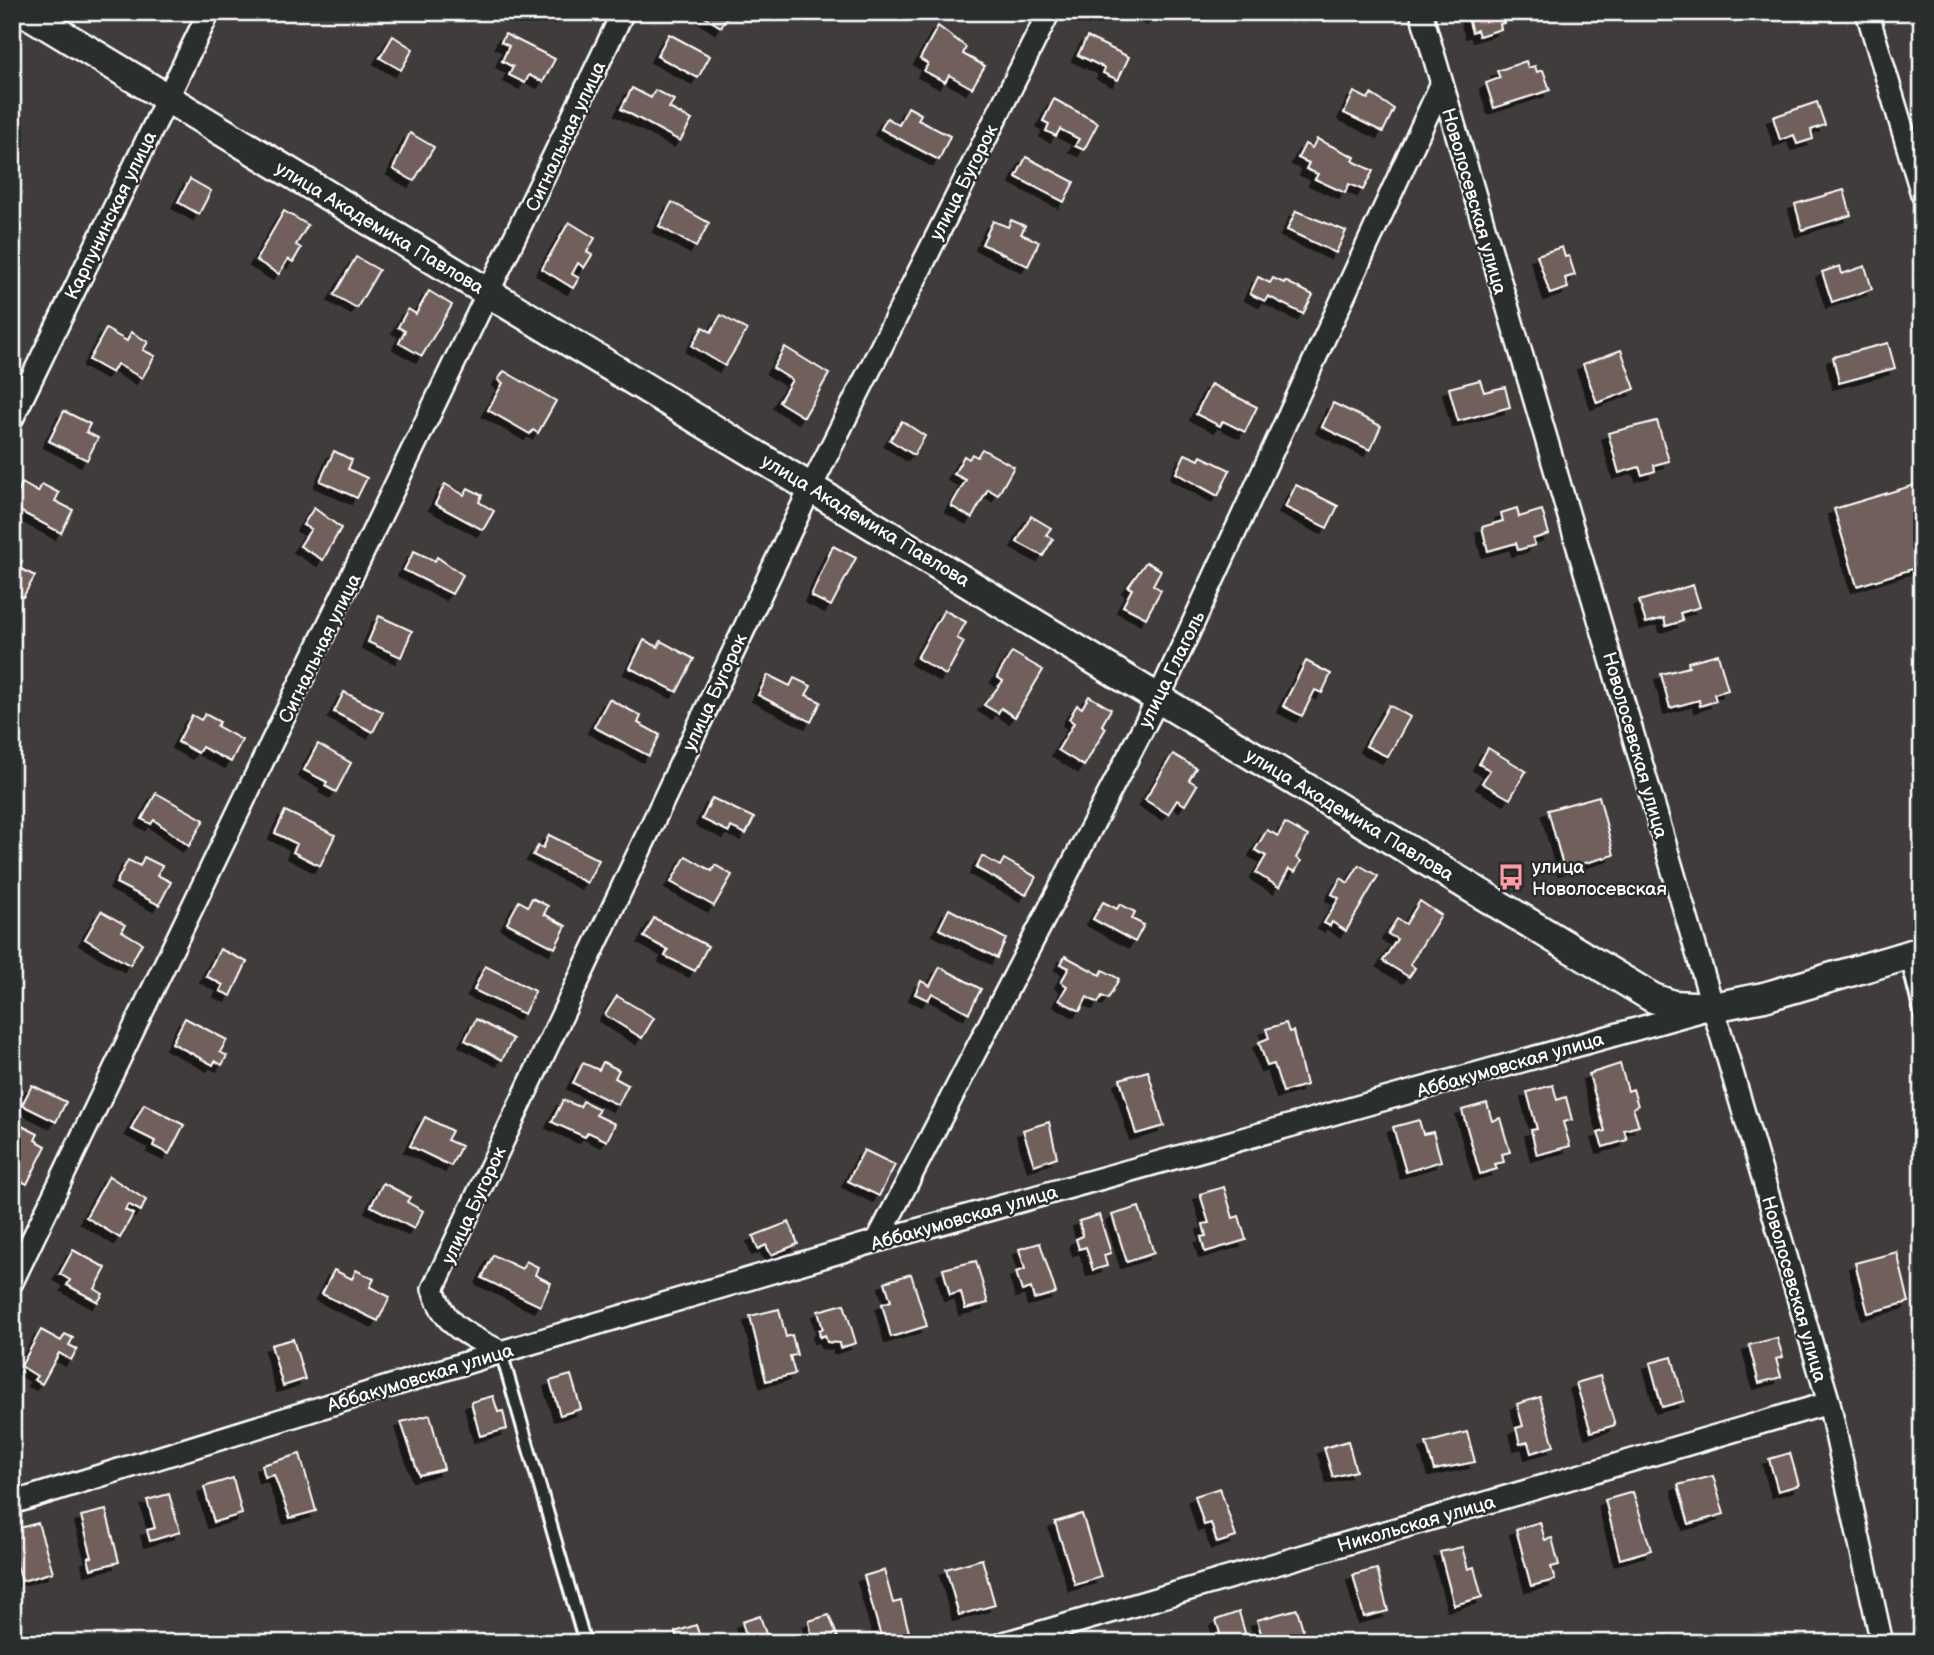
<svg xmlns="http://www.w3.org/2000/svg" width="1934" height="1655" font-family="'Balsamiq Sans',sans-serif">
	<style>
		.building { fill: #705e5a; stroke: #fff; stroke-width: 2; filter: url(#shadow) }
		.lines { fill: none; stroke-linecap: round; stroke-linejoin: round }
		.lane-casing { stroke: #fff; stroke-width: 16 }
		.street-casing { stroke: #fff; stroke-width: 26 }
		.secondary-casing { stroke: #fff; stroke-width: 33 }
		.lane { stroke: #2a2d2e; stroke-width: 10 }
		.street { stroke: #2a2d2e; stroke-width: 21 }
		.secondary { stroke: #2a2d2e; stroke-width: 28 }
		.labels { text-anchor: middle; stroke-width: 5; stroke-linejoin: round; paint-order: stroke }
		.street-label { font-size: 19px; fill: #fff; stroke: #2a2d2e }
		.poi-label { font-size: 19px; fill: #fff; stroke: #2a2d2e; text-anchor: start }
	</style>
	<defs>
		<filter id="shadow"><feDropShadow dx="-6" dy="6" stdDeviation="0" flood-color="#0009"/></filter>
	</defs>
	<rect width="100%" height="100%" fill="#3f3c3b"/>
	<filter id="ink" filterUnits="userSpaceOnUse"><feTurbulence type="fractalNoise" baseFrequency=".0143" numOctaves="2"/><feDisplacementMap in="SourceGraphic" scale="14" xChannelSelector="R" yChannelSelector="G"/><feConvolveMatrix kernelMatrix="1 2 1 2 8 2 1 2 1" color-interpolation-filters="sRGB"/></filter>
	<g filter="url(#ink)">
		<g class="building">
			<path d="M548,12H564L561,18Z"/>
			<path d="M697,12H730L721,27Z"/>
			<path d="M1139,12H1156L1153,19Z"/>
			<path d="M1466,12H1501L1504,23L1500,24L1501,29L1479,36L1477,30L1472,32Z"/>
			<path d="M938,26L966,47L963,54L985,66L972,88L949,75L945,82L924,71L928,64L920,59Z"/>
			<path d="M505,34L555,59L543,82L529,75L525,83L509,75L513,67L502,61L509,46L501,42Z"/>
			<path d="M669,34L710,56L698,78L657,56Z"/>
			<path d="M393,36L413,49L401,70L380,58Z"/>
			<path d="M1087,37L1129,57L1118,80L1103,73L1105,68L1078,55Z"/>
			<path d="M1526,61L1528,68L1535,66L1537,72L1543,70L1550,90L1494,108L1486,83L1500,78L1497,71Z"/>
			<path d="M632,88L651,98L655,90L674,100L669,108L692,120L680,141L621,109Z"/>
			<path d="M1354,92L1368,99L1371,94L1394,109L1383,132L1344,113Z"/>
			<path d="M1054,99L1098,123L1084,150L1075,146L1079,139L1060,129L1056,136L1046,131L1049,124L1043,121Z"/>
			<path d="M1817,102L1825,125L1811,130L1813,139L1797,144L1794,135L1780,140L1773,117Z"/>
			<path d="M908,107L921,114L918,120L950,136L939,160L881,129L887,118L899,125Z"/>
			<path d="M410,133L434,147L414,181L393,169Z"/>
			<path d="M1317,139L1355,157L1353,161L1373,171L1363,190L1349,184L1345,193L1315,179L1318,174L1306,169L1309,163L1298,158L1305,144L1312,148Z"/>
			<path d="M1026,157L1074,182L1064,202L1016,177Z"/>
			<path d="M190,179L211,191L199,214L178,202Z"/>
			<path d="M1844,190L1851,215L1802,230L1795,204Z"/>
			<path d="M672,202L709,223L696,247L659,226Z"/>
			<path d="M284,211L308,225L296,245L301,248L293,262L288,259L279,274L256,260Z"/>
			<path d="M1296,211L1346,231L1336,253L1287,230Z"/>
			<path d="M1011,220L1025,226L1021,234L1039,242L1028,266L982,244L993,221L1008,227Z"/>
			<path d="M569,222L595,238L587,252L592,255L584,268L578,263L572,274L579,278L573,288L542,269Z"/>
			<path d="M1562,247L1565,257L1569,256L1575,275L1565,278L1568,288L1550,294L1537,255Z"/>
			<path d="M356,257L379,270L357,308L334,295Z"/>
			<path d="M1840,266L1842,274L1865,266L1872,289L1832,302L1822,272Z"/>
			<path d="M1258,277L1270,283L1273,278L1284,283L1285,281L1313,295L1303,314L1268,296L1265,301L1250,294Z"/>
			<path d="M429,291L452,305L422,356L399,343L405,331L398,327L408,309L416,314Z"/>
			<path d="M721,315L747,330L725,366L692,346L703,327L711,332Z"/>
			<path d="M106,329L127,341L131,332L148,342L143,350L155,356L142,378L117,364L112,373L89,360Z"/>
			<path d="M1888,343L1895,368L1839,383L1833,357Z"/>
			<path d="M785,347L829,374L804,417L779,402L792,380L773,368Z"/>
			<path d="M1621,350L1635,389L1597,403L1583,364Z"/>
			<path d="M504,371L556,401L538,433L533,430L530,434L488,410L503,383L498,380Z"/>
			<path d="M1480,380L1484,392L1505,387L1510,407L1458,421L1449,388Z"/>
			<path d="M1211,384L1257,407L1245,432L1223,421L1220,426L1196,414Z"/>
			<path d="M1333,403L1381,426L1370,450L1322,427Z"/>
			<path d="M64,411L90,424L86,432L98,438L87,460L49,441Z"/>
			<path d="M902,421L925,436L914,455L890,440Z"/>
			<path d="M1657,421L1669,461L1654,465L1655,471L1642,475L1639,467L1619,473L1608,433Z"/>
			<path d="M982,449L1014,467L998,495L988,489L972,518L951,506L966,480L954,474L964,456L969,459L972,454L977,457Z"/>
			<path d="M334,451L352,460L348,469L367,478L357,498L320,481Z"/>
			<path d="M1185,454L1199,460L1201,456L1230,470L1218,496L1176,473Z"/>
			<path d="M22,483L38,492L42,484L59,493L55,501L73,510L61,533L12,507Z"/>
			<path d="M1921,483L1922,566L1857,586L1834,509Z"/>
			<path d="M445,484L464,495L468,488L482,495L479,502L494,511L483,530L435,504Z"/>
			<path d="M1296,485L1338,506L1327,528L1285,507Z"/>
			<path d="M314,508L341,528L323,560L300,546L311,529L303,525Z"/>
			<path d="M1517,508L1519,517L1542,510L1549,534L1533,539L1535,545L1518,550L1516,543L1488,551L1482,527L1503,521L1501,513Z"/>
			<path d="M1031,516L1051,528L1046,535L1053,539L1043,556L1017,542Z"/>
			<path d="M833,546L856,558L831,606L811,596Z"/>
			<path d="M414,551L435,561L437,557L463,575L452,594L404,570Z"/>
			<path d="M12,555L22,561L19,568L35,576L23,597L18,595L15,602L12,600Z"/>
			<path d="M1146,562L1161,570L1153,585L1161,590L1146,618L1123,606L1132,589L1128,587Z"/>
			<path d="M1693,585L1700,607L1680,613L1683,621L1666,626L1664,618L1646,623L1639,601Z"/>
			<path d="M944,610L966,622L957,638L964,642L946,675L917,658Z"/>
			<path d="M379,616L412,631L401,657L368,642Z"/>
			<path d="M644,640L658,647L661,641L694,659L677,692L630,668Z"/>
			<path d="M1012,652L1043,670L1015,717L1001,708L998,713L984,705L1003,681L997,677Z"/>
			<path d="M1718,654L1728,690L1714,694L1716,701L1700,706L1699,700L1670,708L1661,674L1689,667L1688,662Z"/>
			<path d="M1306,661L1331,674L1322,693L1315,690L1302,716L1283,706Z"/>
			<path d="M768,675L790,686L794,678L811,686L806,695L821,702L811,722L758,695Z"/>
			<path d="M344,692L383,712L373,732L334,712Z"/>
			<path d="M1089,696L1111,709L1102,725L1106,728L1084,766L1058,750L1074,723L1069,719L1077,705L1082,708Z"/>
			<path d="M609,699L641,716L638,723L660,735L649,756L594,727Z"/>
			<path d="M1389,705L1410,717L1388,757L1366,746Z"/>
			<path d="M205,714L220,722L217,726L242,740L231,762L202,747L198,753L178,742L192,715L201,720Z"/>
			<path d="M318,744L351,763L336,792L325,786L327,782L304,770Z"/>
			<path d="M1488,748L1526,771L1510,799L1482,783L1490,770L1479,764Z"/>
			<path d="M1173,754L1196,768L1189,780L1197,785L1185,805L1177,800L1168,814L1145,800Z"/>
			<path d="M156,793L204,820L189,846L154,820L151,824L142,819Z"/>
			<path d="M1599,796L1614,855L1564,869L1548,810Z"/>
			<path d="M712,798L754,818L746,834L731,827L729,832L702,819Z"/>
			<path d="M285,811L335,835L320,866L293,852L297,844L275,833Z"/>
			<path d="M1285,823L1308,836L1296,858L1301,861L1295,872L1289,869L1279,887L1256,873L1266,856L1255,850L1267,830L1278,836Z"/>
			<path d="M549,835L599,860L587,883L533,855L538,846L543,848Z"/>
			<path d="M686,856L712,871L715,865L732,875L714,906L671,882Z"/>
			<path d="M982,856L1000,866L1004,859L1036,877L1026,895L976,868Z"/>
			<path d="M144,857L162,866L157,875L171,882L159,905L116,883L128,860L140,866Z"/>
			<path d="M1359,865L1378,876L1346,931L1332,922L1330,926L1324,923L1339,898L1332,894L1341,878L1348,883Z"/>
			<path d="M532,898L548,906L544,914L566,926L555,948L507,923L519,901L528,906Z"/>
			<path d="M1420,901L1441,915L1410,964L1415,968L1409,977L1383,961L1397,939L1388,934L1397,919L1406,924Z"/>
			<path d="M1103,902L1117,909L1120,904L1135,912L1132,919L1144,925L1135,942L1093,919Z"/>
			<path d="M949,909L1006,939L997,958L939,929Z"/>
			<path d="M101,911L125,925L122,931L142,943L130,965L85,939Z"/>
			<path d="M654,918L708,946L695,971L665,956L668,950L644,937Z"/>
			<path d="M220,949L247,962L231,996L220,991L223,985L206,976Z"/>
			<path d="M1065,956L1100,975L1103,970L1119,979L1108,999L1102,996L1098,1003L1087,997L1080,1011L1059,1000L1067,986L1061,982L1069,968L1061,964Z"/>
			<path d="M485,966L535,991L524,1014L474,990Z"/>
			<path d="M940,967L981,989L969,1013L932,993L928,1000L915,994L921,981L930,986Z"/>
			<path d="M617,996L654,1018L642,1038L605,1015Z"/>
			<path d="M185,1018L227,1040L220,1052L227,1056L222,1065L215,1061L213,1065L172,1043Z"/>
			<path d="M476,1019L513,1039L502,1060L465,1040Z"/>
			<path d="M1286,1023L1289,1032L1293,1031L1306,1085L1283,1092L1274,1064L1267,1066L1259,1042L1269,1038L1266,1029Z"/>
			<path d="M603,1062L619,1070L615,1078L628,1085L618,1105L573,1083L583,1063L599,1070Z"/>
			<path d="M1620,1064L1628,1091L1633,1089L1638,1106L1633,1108L1639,1126L1624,1130L1627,1140L1603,1147L1598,1133L1605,1131L1589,1074Z"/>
			<path d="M1148,1071L1164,1126L1136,1134L1120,1079Z"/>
			<path d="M32,1085L66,1102L56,1122L22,1105Z"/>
			<path d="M1553,1085L1557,1100L1566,1097L1572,1120L1563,1122L1570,1146L1537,1155L1531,1130L1537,1129L1527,1092Z"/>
			<path d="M563,1100L580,1107L583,1101L599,1109L596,1115L615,1124L607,1141L588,1132L585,1137L552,1122Z"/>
			<path d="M1487,1103L1492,1121L1500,1118L1510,1152L1502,1154L1504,1162L1495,1164L1497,1169L1480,1174L1462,1110Z"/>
			<path d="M144,1104L184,1125L169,1154L153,1146L155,1141L131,1129Z"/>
			<path d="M425,1117L452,1131L447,1140L461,1146L451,1166L410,1146Z"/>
			<path d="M1419,1120L1423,1134L1433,1132L1441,1161L1406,1172L1393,1127Z"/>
			<path d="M1049,1122L1057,1157L1034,1165L1023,1130Z"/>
			<path d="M22,1126L38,1134L35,1140L46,1146L27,1184L12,1177V1142Z"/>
			<path d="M864,1150L895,1165L879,1196L848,1181Z"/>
			<path d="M109,1176L146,1200L141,1211L128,1204L125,1210L133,1214L120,1238L86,1217Z"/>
			<path d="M383,1183L410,1197L407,1202L423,1211L414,1229L371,1206Z"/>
			<path d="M1224,1187L1233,1218L1239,1216L1246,1240L1205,1252L1201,1237L1206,1236L1203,1224L1209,1223L1200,1194Z"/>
			<path d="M1139,1207L1154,1253L1127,1262L1112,1215Z"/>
			<path d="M1099,1215L1111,1253L1104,1255L1107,1266L1093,1270L1086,1247L1079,1249L1076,1239L1083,1236L1079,1221Z"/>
			<path d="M789,1222L798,1244L771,1255L766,1245L758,1249L753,1236Z"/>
			<path d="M1040,1243L1056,1293L1034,1299L1031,1288L1022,1291L1016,1272L1025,1269L1019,1249Z"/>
			<path d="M73,1250L106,1268L95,1289L103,1294L98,1302L67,1285L70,1280L60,1274Z"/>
			<path d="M1897,1252L1909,1302L1868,1313L1855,1263Z"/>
			<path d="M493,1255L522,1269L526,1261L538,1267L535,1275L551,1283L540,1306L482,1278Z"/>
			<path d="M976,1261L988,1303L965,1309L961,1292L950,1295L943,1269Z"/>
			<path d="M334,1270L352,1279L356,1270L374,1279L370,1287L390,1297L378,1321L322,1294Z"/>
			<path d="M911,1274L927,1326L891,1337L882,1304L891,1301L885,1282Z"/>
			<path d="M844,1304L856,1343L840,1348L839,1343L827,1342L825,1335L820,1337L819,1330L823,1329L818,1311Z"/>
			<path d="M779,1309L786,1337L792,1335L797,1355L790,1356L795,1374L766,1381L750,1316Z"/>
			<path d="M41,1330L61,1341L65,1334L73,1338L69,1345L77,1349L71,1360L59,1353L42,1384L34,1380L37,1376L21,1366Z"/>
			<path d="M1777,1338L1783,1357L1776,1359L1781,1377L1759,1383L1749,1345Z"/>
			<path d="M293,1339L305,1379L283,1386L271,1345Z"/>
			<path d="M1672,1357L1684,1401L1662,1407L1650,1363Z"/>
			<path d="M571,1375L581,1409L560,1415L550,1381Z"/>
			<path d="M1600,1376L1615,1425L1591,1432L1576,1383Z"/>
			<path d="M493,1396L498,1412L503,1411L507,1429L480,1436L471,1402Z"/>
			<path d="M1540,1397L1554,1446L1531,1453L1528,1442L1520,1444L1516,1428L1523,1426L1517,1404Z"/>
			<path d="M430,1415L444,1469L419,1475L401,1422Z"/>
			<path d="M1467,1432L1475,1462L1434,1470L1426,1443Z"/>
			<path d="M1348,1441L1356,1471L1333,1477L1324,1448Z"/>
			<path d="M1790,1453L1799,1485L1778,1491L1769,1459Z"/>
			<path d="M300,1454L316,1511L290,1518L274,1475L265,1477L262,1465Z"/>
			<path d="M1713,1476L1724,1514L1689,1524L1678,1485Z"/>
			<path d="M233,1478L242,1514L214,1522L204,1487Z"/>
			<path d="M1220,1488L1236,1537L1217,1543L1211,1523L1204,1525L1195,1496Z"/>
			<path d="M1633,1492L1651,1550L1620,1559L1605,1500Z"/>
			<path d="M169,1494L180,1532L150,1541L147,1530L155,1528L147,1500Z"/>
			<path d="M106,1510L119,1562L91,1569L88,1558L92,1557L81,1516Z"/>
			<path d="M1082,1514L1101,1577L1075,1585L1055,1522Z"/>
			<path d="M1540,1522L1545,1540L1552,1538L1559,1565L1551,1567L1555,1580L1531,1586L1516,1529Z"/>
			<path d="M38,1523L53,1572L22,1581L16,1562L12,1563V1530Z"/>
			<path d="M1462,1547L1468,1569L1474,1567L1482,1597L1454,1605L1440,1552Z"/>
			<path d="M982,1559L995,1605L959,1615L946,1569Z"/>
			<path d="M1377,1569L1388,1611L1364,1617L1353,1575Z"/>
			<path d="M884,1570L893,1603L901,1601L909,1632L882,1640L864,1576Z"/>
			<path d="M1297,1609L1307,1643H1264L1257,1620Z"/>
			<path d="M1239,1612L1248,1643H1223L1216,1620Z"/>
			<path d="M829,1615L840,1643H813L809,1621Z"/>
			<path d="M760,1616L769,1643H748L742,1622Z"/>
			<path d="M696,1625L702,1643H678L675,1632Z"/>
		</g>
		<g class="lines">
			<g class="lane-casing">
				<g id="lane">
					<path d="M1906,956L1922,1021"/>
					<path d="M501,1352L585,1643"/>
				</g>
			</g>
			<g class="street-casing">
				<g id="street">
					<path d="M1421,12L1829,1403L1882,1643"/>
					<path d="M1867,12L1922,194"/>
					<path d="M12,419L209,12"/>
					<path d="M877,1241L1159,697L1441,85"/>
					<path d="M12,1282L623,12"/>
					<path d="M501,1352C466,1333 446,1329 433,1289L811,487L1049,12"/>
					<path d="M12,1503L501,1352L877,1241L1697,1012"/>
					<path d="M1004,1643L1829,1403"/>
				</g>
			</g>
			<g class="secondary-casing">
				<path id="secondary" d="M25,12L1653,998L1673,1005L1713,1007L1764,997L1922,951"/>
			</g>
			<use href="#lane" class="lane"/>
			<use href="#street" class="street"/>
			<use href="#secondary" class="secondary"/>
		</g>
	</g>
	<defs>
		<g id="bus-bare" transform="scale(2.1)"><path d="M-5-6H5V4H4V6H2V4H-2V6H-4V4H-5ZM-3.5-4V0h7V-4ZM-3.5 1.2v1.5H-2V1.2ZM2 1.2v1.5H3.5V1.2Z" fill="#ff9aa2" stroke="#2a2d2e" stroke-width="2.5" paint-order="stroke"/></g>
	</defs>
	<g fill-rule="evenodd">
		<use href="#bus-bare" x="1511" y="877"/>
	</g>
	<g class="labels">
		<g class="street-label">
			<text transform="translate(565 136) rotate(-65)" y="7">Сигнальная улица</text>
			<text transform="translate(963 182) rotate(-63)" y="7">улица Бугорок</text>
			<text transform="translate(1475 201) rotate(74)" y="7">Новолосевская улица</text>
			<text transform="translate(110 215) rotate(-64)" y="7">Карпунинская улица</text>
			<text transform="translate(380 227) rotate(31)" y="7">улица Академика Павлова</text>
			<text transform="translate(866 520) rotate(31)" y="7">улица Академика Павлова</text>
			<text transform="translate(319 648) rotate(-64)" y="7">Сигнальная улица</text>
			<text transform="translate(1171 669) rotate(-64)" y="7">улица Глаголь</text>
			<text transform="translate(714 692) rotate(-65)" y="7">улица Бугорок</text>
			<text transform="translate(1636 745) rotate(74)" y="7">Новолосевская улица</text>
			<text transform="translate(1350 814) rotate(31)" y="7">улица Академика Павлова</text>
			<text transform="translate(1510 1064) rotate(-16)" y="7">Аббакумовская улица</text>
			<text transform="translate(473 1205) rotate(-65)" y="7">улица Бугорок</text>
			<text transform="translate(964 1217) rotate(-16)" y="7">Аббакумовская улица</text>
			<text transform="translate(1795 1289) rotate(74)" y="7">Новолосевская улица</text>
			<text transform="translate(420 1377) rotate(-17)" y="7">Аббакумовская улица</text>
			<text transform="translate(1416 1523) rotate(-16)" y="7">Никольская улица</text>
		</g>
		<g class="poi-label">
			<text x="1532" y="873">улица<tspan x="1532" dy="22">Новолосевская</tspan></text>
		</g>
	</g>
	<rect width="1934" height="1655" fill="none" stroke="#2a2d2e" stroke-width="42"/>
	<rect x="21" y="21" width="1892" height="1613" fill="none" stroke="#fff" stroke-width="2.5" filter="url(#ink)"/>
</svg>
